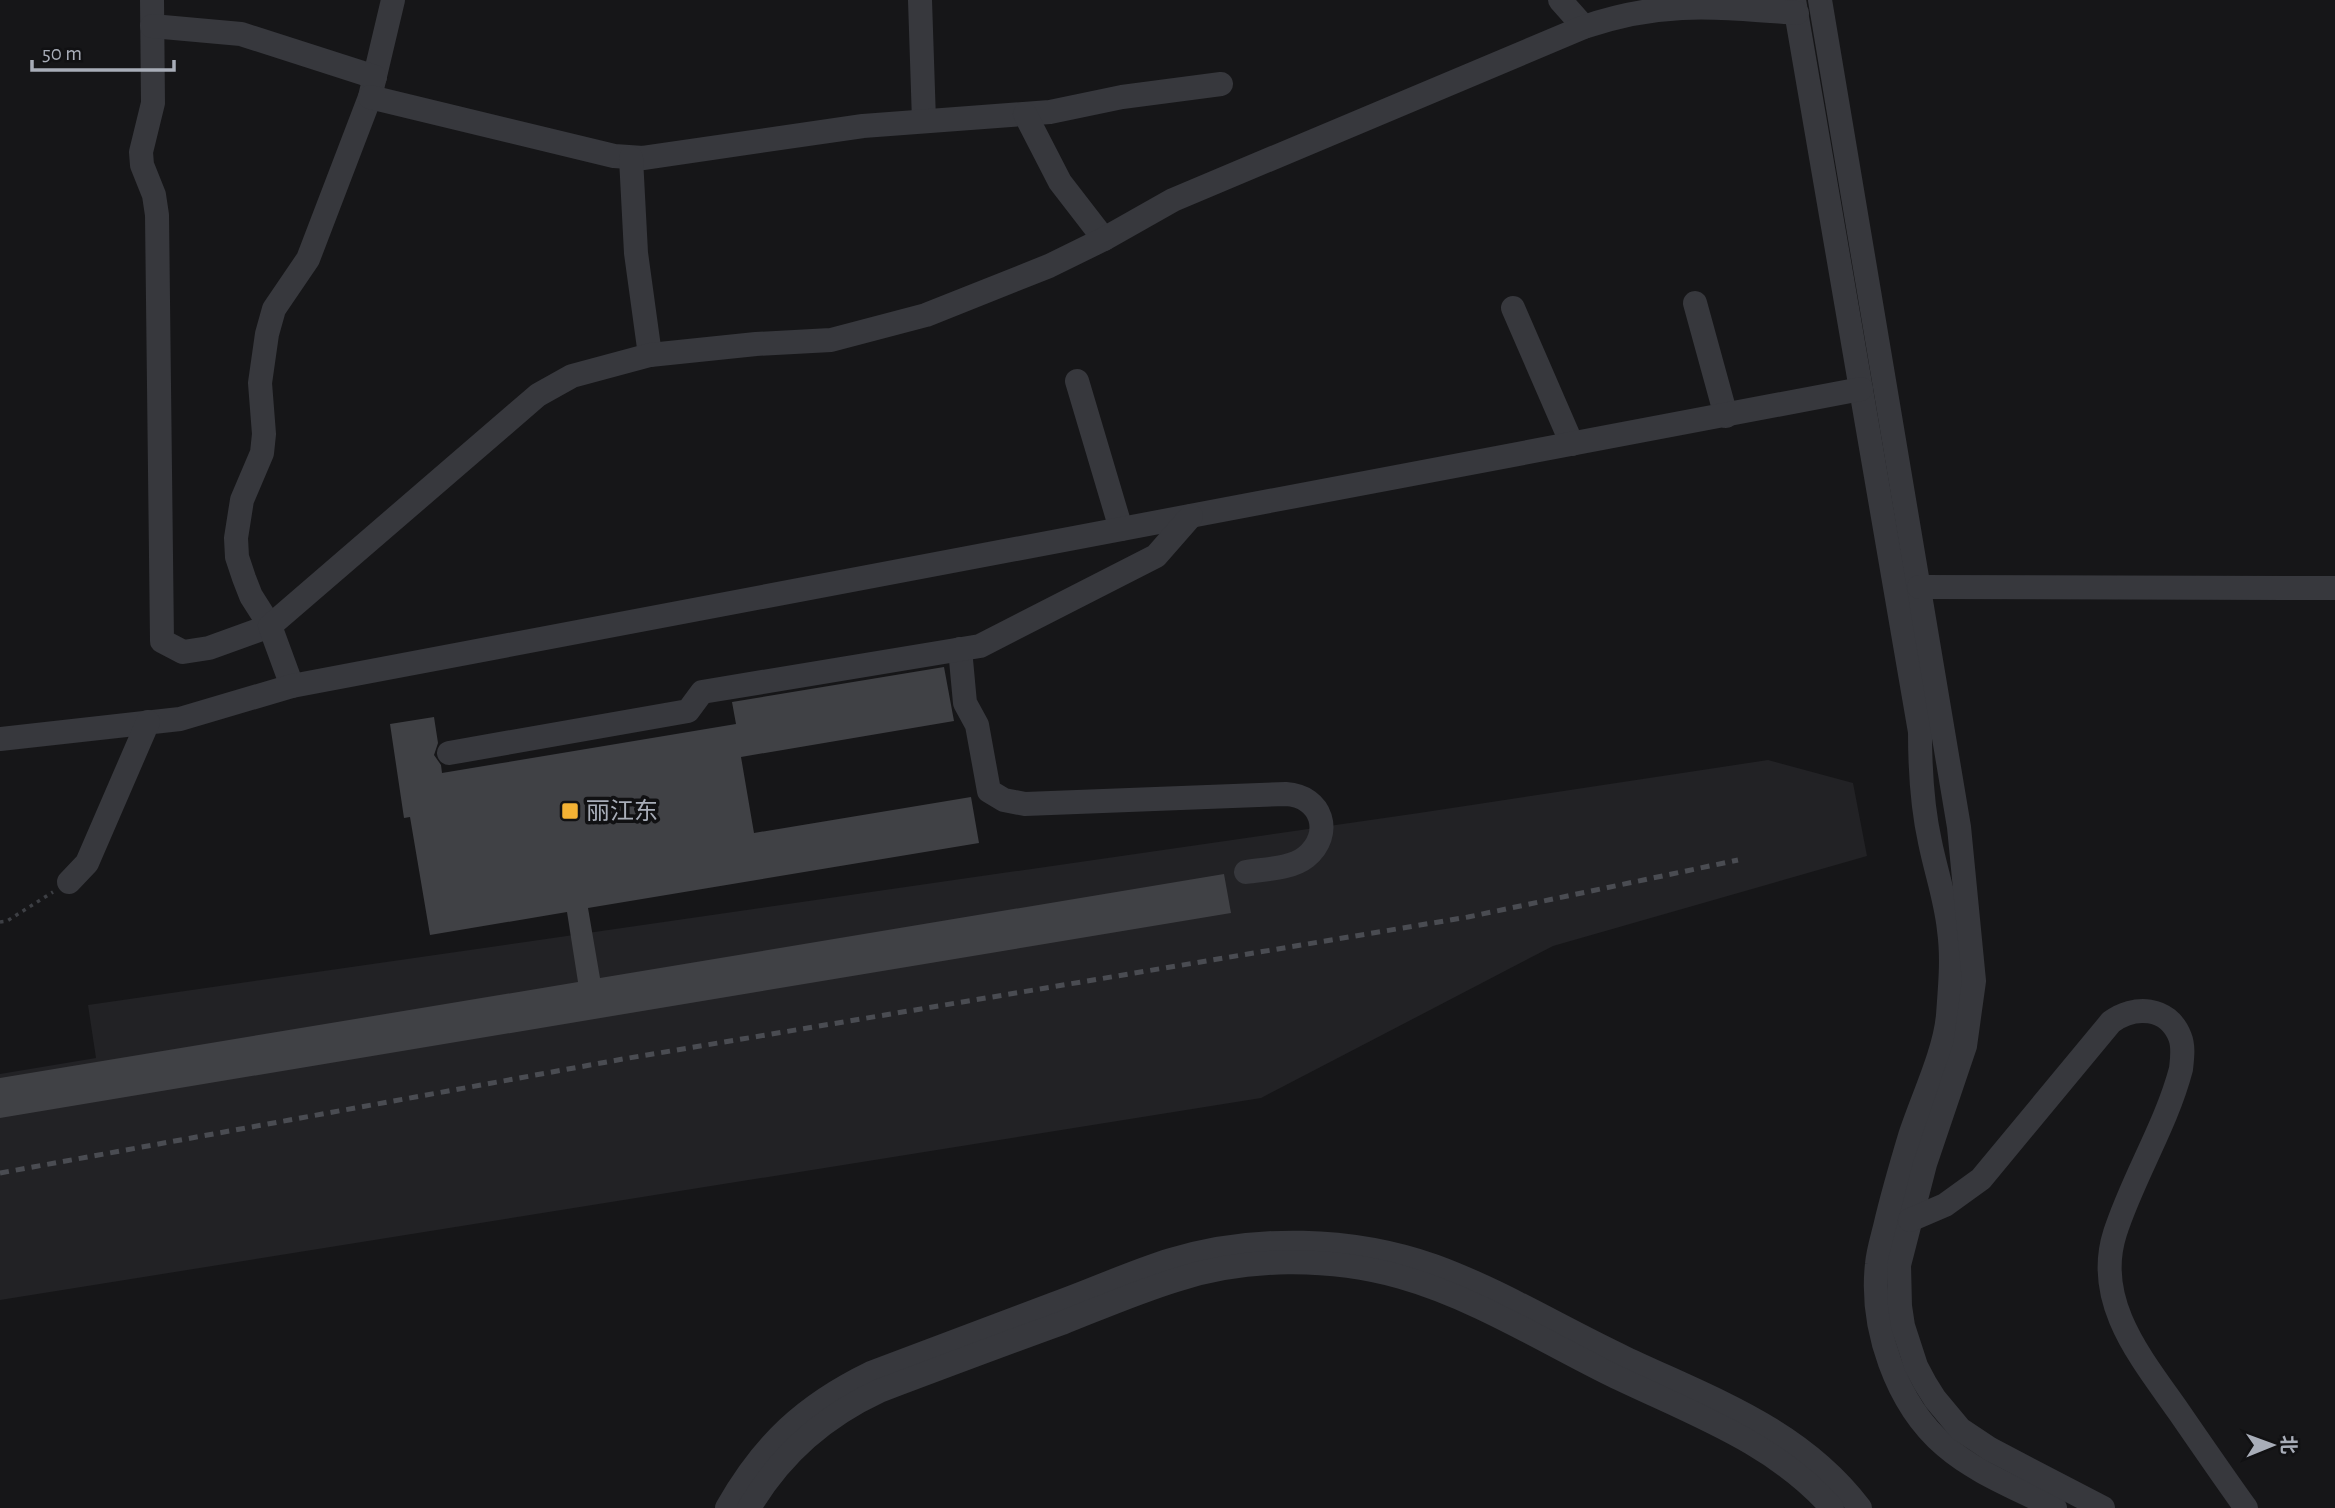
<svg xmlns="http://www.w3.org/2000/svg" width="2335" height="1508" font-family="'Alegreya Sans','Noto Sans SC',sans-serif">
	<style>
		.built { fill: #222225 }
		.building { fill: #404145 }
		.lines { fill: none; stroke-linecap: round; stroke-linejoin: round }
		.path { stroke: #3d3f44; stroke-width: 3.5; stroke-dasharray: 3.5 5; stroke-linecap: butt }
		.minor { stroke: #37383d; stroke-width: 24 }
		.rail { stroke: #4a4c52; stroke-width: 5; stroke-dasharray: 9 7; stroke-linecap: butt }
		.poi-dot { fill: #f2b134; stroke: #111113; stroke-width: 2.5 }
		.labels { text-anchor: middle; stroke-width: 7; stroke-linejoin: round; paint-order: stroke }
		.poi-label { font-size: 24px; fill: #a8adb8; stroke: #111113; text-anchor: start }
	</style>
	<rect width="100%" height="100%" fill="#161618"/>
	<path class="built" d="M1768,760L1853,783L1867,856L1553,946L1261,1098L0,1300V1074L96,1058L88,1005L1419,813Z"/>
	<path class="building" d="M944,667L954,721L741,757L754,833L971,797L979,843L588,908L600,978L1224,874L1231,913L0,1118V1078L578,982L567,912L430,935L410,817L404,818L390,724L434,717L438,743L434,755L441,765L442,773L736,724L732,702Z"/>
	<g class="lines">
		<path class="path" d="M0,922L7,921L53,892"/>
		<g class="minor">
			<path d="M152,0L153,103L141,152L142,165L154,195L157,215L162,641L183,652L209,648L270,626L251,596L244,578L237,557L236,538L242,500L262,453L264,434L260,383L267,334L274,309L308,259L370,97L393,0"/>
			<path d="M920,0L924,121"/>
			<path d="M1560,0L1584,27"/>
			<path d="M1794,0L1920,732C1920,770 1922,806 1930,842C1936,872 1946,900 1949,930C1953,958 1950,987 1948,1015C1945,1052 1922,1099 1910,1136C1901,1166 1892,1197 1885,1227C1882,1239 1878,1252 1877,1264C1870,1327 1896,1404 1945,1446C1976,1473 2019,1489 2055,1508"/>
			<path d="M1820,0L1959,827L1974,981L1965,1046L1925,1164L1899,1265L1900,1306L1903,1326L1916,1366L1925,1383L1935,1399L1960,1429L1990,1449L2103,1508"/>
			<path d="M152,26L241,34L375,77"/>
			<path d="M370,97L614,156L643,158L863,126L1050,112L1122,97L1221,84"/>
			<path d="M1025,114L1060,182L1104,239"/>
			<path d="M631,158L636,253L650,355"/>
			<path d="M1695,303L1726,416"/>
			<path d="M1513,308L1572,444"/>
			<path d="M1077,381L1121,529"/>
			<path d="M1919,587L2335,588"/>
			<path d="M960,649L965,703L977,725L989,791L1004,800L1025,804L1286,794C1322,796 1334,834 1306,857C1291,869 1265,869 1246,872"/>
			<path d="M292,686L270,626L538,395L572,376L650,355L756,344L831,340L926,315L1049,266L1104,239L1173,200L1584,27C1662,0 1717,7 1797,13"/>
			<path d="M0,739L180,719L292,686L1861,389"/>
			<path d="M449,753L688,711L702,692L980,646L1156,556L1191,516"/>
			<path d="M69,882L87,863L148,722"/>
			<path d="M1910,1220L1945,1205L1981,1179L2111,1022C2134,1005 2168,1006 2180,1037C2184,1047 2182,1059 2181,1069C2166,1126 2133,1177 2115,1233C2093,1302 2142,1359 2179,1412C2201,1444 2223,1476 2246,1508"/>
			<path d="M727,1508C763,1444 805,1405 871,1373C932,1350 993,1327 1054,1304C1093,1290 1132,1272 1171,1260C1255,1235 1351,1237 1434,1266C1500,1290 1561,1328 1625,1358C1712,1399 1800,1429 1860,1508"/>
			<path d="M749,1508C780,1455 823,1417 879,1391C940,1368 1001,1345 1062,1323C1100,1308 1137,1292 1176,1280C1246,1257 1330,1257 1401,1277C1475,1298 1543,1341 1612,1375C1688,1412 1775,1442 1832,1508"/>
		</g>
		<path class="rail" d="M0,1173L623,1059L1468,917L1738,860"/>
	</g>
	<rect class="poi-dot" x="561" y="802" width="18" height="18" rx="3.5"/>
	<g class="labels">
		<g class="poi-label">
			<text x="586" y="819">丽江东</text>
		</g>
	</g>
	<g transform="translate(2272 1445) rotate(89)" stroke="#111113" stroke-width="5" paint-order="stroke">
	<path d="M0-5L12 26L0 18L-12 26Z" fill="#a8adb8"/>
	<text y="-10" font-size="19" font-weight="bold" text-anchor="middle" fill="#a8adb8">北</text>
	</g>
	<path d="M32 60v10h142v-10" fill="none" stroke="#a8adb8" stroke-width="3.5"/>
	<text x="42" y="60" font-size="21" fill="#a8adb8" stroke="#111113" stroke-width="5" paint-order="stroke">50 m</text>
</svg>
